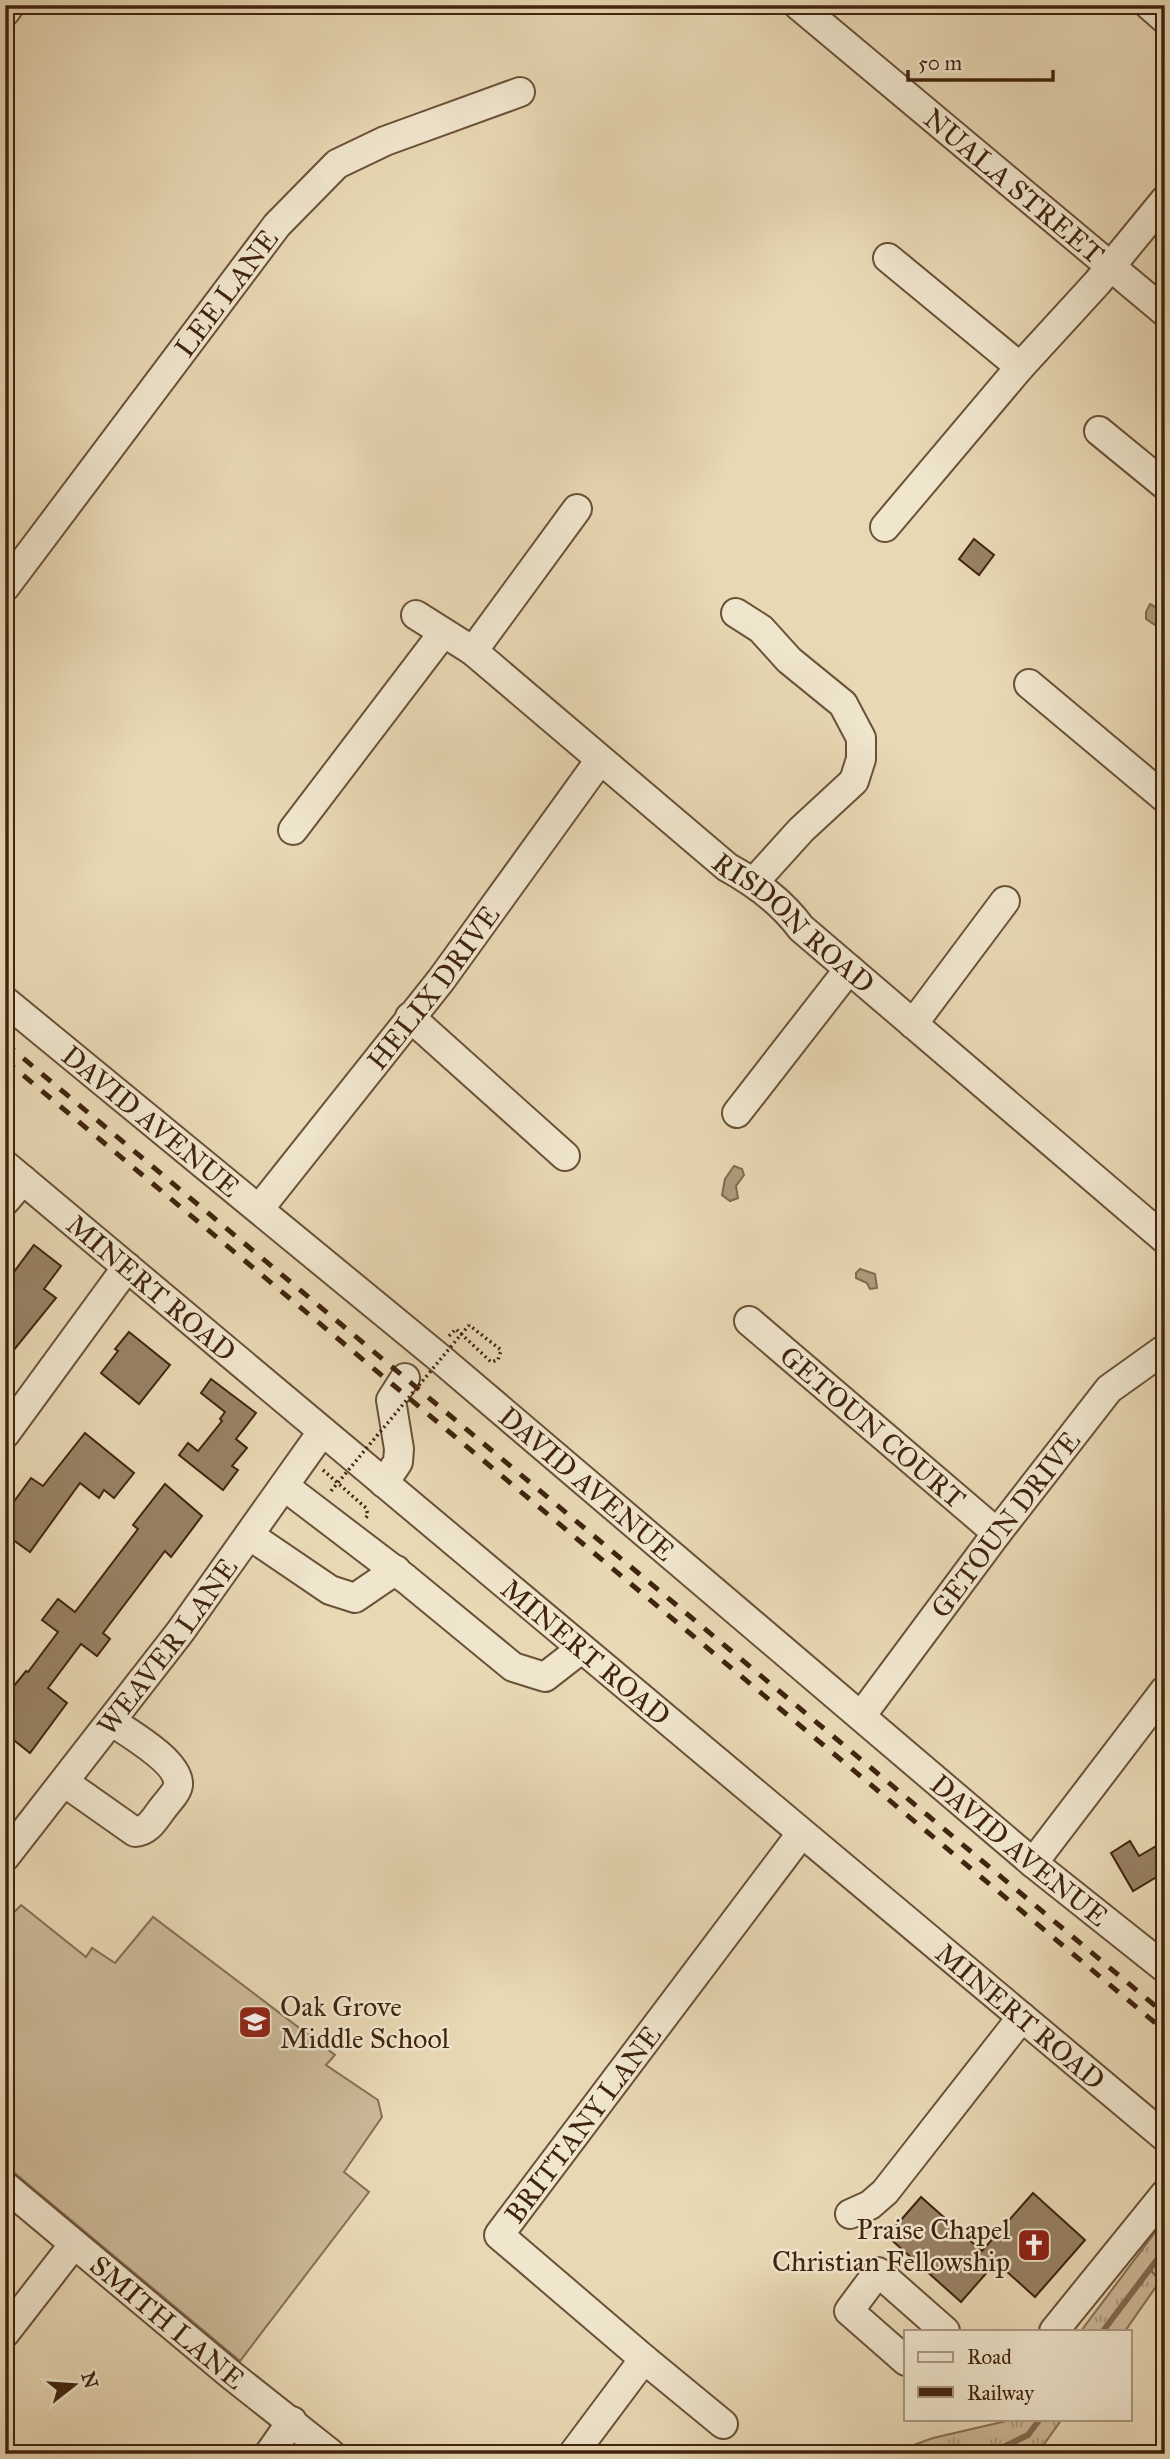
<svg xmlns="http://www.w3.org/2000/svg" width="1170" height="2459" font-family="'IM FELL Great Primer',serif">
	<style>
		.grass { fill: url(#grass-tufts); stroke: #866e54; stroke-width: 2 }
		.forest { fill: url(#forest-crowns); stroke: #866e54; stroke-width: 2 }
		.garden { fill: #ccb998; stroke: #866e54; stroke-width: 2 }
		.water { fill: #af9b7c; stroke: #836b50; stroke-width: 2 }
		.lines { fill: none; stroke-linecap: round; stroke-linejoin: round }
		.stream { stroke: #836b50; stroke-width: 6 }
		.building { fill: #988265; stroke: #41240f; stroke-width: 2 }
		.minor-casing { stroke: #6b5138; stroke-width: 32 }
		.path { stroke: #41240f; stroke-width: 3.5; stroke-dasharray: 2 3.5; stroke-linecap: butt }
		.minor { stroke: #f0e6ce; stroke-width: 28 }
		.rail { stroke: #41240f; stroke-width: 5; stroke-dasharray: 12 12; stroke-linecap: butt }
		.path-bridge { stroke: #41240f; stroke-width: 3.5; stroke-dasharray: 2 3.5; stroke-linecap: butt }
		.labels { text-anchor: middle; stroke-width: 5; stroke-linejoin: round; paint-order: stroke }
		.street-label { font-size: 28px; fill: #41240f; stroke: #f0e6ce }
		.poi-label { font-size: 28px; fill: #41240f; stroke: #f0e6ce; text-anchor: start }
	</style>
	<defs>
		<pattern id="grass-tufts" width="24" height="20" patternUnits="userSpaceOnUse" patternTransform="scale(1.75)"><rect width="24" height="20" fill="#ccb998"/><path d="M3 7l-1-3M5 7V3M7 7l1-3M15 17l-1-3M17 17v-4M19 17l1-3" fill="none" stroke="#a7967a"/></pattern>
		<pattern id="forest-crowns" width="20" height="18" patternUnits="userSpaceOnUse" patternTransform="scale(1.75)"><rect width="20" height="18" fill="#ccb998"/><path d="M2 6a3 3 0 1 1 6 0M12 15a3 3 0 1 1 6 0" fill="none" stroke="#a7967a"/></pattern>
	</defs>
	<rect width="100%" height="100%" fill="#e8d8b4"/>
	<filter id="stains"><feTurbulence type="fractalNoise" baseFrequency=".00286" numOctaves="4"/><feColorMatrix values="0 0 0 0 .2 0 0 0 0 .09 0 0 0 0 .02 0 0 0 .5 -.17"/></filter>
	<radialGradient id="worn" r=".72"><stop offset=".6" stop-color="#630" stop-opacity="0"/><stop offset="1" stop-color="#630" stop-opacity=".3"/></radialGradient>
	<g class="grass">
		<path d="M1165,2219V2249L1149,2268L1160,2281L1125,2331H1081Z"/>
		<path d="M1015,2419H1062L1042,2447L1031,2454H889L933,2438Z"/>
	</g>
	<path class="forest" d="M1165,2249V2276L1160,2281L1149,2268Z"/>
	<path class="garden" d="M21,1905L86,1957L92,1948L115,1963L153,1917L335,2055L326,2065L378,2100L382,2117L344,2172L369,2192L240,2361L5,2165V1922Z"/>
	<g class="water">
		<path d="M1150,604L1165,612V627L1155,625L1146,619V612Z"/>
		<path d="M734,1166L742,1169L744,1175L736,1186L738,1198L730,1201L722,1195L725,1179Z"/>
		<path d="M860,1269L875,1274L877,1288L870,1289L867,1283L856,1278V1273Z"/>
	</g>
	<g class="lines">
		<g class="stream">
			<path d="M1103,2331L1165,2249"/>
			<path d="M980,2454L993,2452L1028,2435L1040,2419"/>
		</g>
	</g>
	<g class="building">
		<path d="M974,539L994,555L979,575L959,559Z"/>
		<path d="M34,1245L61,1266L44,1289L56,1298L5,1361V1284Z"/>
		<path d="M129,1332L170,1365L139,1404L101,1373L118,1351L115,1349Z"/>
		<path d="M211,1379L256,1413L236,1439L247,1448L232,1466L238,1470L223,1490L179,1455L188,1443L198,1451L222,1421L220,1419L225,1412L201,1393Z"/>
		<path d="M85,1433L134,1473L114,1498L104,1490L99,1498L80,1483L30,1552L5,1534V1514L31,1478L43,1486Z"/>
		<path d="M165,1484L202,1516L171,1557L165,1551L103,1633L110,1639L97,1656L81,1644L48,1688L67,1703L30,1753L5,1733V1697L26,1671L28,1672L58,1632L42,1620L58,1599L75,1612L138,1529L133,1525Z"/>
		<path d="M1130,1841L1139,1856L1165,1841V1872L1133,1891L1111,1853Z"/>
		<path d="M1033,2193L1085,2240L1035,2297L996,2262L961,2302L887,2236L921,2197L982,2251Z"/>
	</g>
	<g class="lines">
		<g class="minor-casing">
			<g id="minor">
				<path id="s1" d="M798,5L1165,312"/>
				<path d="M1149,5L1165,19"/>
				<path d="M5,12L10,5"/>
				<path d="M1020,367L1097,283L1165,200"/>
				<path d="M1099,431L1165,485"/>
				<path d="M885,527L1020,367L888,258"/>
				<path id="s2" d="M5,587L277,225L337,164L385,141L520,92"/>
				<path d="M736,613L761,629L789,660L843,704L861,738V759L854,781L801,830L754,882"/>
				<path id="s3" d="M416,615L473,651L727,867C756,883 781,901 801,928L1165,1239"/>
				<path d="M473,651L577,509"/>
				<path d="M1029,684L1165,798"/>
				<path d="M293,830L443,633"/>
				<path id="s4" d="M5,1001L442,1360L1033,1863L1165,1968"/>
				<path d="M410,1017L565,1156"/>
				<path d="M913,1024L1005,901"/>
				<path d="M737,1113L849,969"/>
				<path id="s5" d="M5,1165L1165,2137"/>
				<path d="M5,1201L23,1180"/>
				<path id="s6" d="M259,1209L441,980L600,760"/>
				<path id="s7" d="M749,1321L997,1533"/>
				<path d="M5,1434L127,1267"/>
				<path d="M384,1483L398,1462L399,1449L391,1400L405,1378"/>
				<path d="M284,1486L406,1579L513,1667L545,1677L581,1649"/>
				<path d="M249,1535L330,1590L355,1598L396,1570"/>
				<path id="s8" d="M861,1716L997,1533L1109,1389L1165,1349"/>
				<path d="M64,1782L135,1832C149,1831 155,1818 163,1808C167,1802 177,1793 178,1785C180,1762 127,1732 111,1721"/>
				<path id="s9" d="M5,1857L180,1632L322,1432"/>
				<path d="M1033,1863L1165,1690"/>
				<path id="s10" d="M5,2186L230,2374L331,2454"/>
				<path d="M850,2214L870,2205L885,2192L1022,2017"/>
				<path d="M1054,2331L1165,2194"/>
				<path d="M5,2333L74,2244"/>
				<path d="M906,2361L849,2311L878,2272L945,2331"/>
				<path id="s11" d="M723,2424L644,2359L499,2235L801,1834"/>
				<path d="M269,2454L292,2421"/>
				<path d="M573,2454L644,2359"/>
			</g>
		</g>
		<g class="path">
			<path d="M449,1336L456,1329L491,1362L498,1360L501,1350L469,1325"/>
			<path d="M323,1470L366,1508L368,1515L365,1519"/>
		</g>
		<use href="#minor" class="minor"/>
		<g class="rail">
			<path d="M5,1043L1165,2014"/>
			<path d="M5,1060L1165,2031"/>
		</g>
		<path class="path-bridge" d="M331,1491L469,1325"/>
	</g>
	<defs>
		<g id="school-square" transform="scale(1.75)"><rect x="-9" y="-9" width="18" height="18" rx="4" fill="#8f2418" stroke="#f0e6ce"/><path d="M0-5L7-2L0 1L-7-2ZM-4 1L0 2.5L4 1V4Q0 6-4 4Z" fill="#fff"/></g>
		<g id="church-square" transform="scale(1.75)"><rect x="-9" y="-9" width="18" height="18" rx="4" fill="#8f2418" stroke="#f0e6ce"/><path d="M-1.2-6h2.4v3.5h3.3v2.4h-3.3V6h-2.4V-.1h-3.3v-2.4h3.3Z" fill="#fff"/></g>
	</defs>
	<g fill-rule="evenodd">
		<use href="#school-square" x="255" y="2022"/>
		<use href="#church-square" x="1034" y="2245"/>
	</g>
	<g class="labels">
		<g class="street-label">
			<text dy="10" stroke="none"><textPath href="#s1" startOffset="282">NUALA STREET</textPath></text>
			<text dy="10" stroke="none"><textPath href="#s2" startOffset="368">LEE LANE</textPath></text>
			<text dy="10" stroke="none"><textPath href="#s3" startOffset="488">RISDON ROAD</textPath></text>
			<text dy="10" stroke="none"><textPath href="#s6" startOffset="282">HELIX DRIVE</textPath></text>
			<text dy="10" stroke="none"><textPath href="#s4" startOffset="189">DAVID AVENUE</textPath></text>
			<text dy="10" stroke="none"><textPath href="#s5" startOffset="191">MINERT ROAD</textPath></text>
			<text dy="10" stroke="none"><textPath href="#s7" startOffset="163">GETOUN COURT</textPath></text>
			<text dy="10" stroke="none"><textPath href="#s4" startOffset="756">DAVID AVENUE</textPath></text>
			<text dy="10" stroke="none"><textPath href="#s8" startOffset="240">GETOUN DRIVE</textPath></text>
			<text dy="10" stroke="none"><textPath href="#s9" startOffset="266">WEAVER LANE</textPath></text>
			<text dy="10" stroke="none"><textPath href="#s5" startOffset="758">MINERT ROAD</textPath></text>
			<text dy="10" stroke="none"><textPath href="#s4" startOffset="1323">DAVID AVENUE</textPath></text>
			<text dy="10" stroke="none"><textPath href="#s5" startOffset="1325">MINERT ROAD</textPath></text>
			<text dy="10" stroke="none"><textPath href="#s11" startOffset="432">BRITTANY LANE</textPath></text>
			<text dy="10" stroke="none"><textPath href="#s10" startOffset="212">SMITH LANE</textPath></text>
		</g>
		<g class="poi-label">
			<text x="280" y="2016">Oak Grove<tspan x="280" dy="32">Middle School</tspan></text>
			<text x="1010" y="2239" text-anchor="end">Praise Chapel<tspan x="1010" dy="32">Christian Fellowship</tspan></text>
		</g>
	</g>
	<rect width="1170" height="2459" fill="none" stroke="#e8d8b4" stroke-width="28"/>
	<rect x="7" y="7" width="1156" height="2445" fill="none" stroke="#41240f" stroke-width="3.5"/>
	<rect x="14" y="14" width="1142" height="2431" fill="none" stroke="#41240f" stroke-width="2"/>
	<rect x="904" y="2330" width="228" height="91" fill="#f0e6ce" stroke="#aa9882" stroke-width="2"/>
	<rect x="918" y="2352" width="35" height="10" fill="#f0e6ce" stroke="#aa9882" stroke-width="2"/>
	<text x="967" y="2364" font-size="21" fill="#41240f">Road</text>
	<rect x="918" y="2387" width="35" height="10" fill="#41240f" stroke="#aa9882" stroke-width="2"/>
	<text x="967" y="2400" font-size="21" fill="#41240f">Railway</text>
	<g transform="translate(74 2385) rotate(73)" stroke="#f0e6ce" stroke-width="5" paint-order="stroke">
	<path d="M0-5L12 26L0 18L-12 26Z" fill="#41240f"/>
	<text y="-10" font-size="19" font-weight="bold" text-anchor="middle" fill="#41240f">N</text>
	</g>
	<path d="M908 70v10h145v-10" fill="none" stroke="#41240f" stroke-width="3.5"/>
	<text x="918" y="70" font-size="21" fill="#41240f" stroke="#f0e6ce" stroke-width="5" paint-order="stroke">50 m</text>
	<rect width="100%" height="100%" filter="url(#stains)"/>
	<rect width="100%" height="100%" fill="url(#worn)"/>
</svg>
